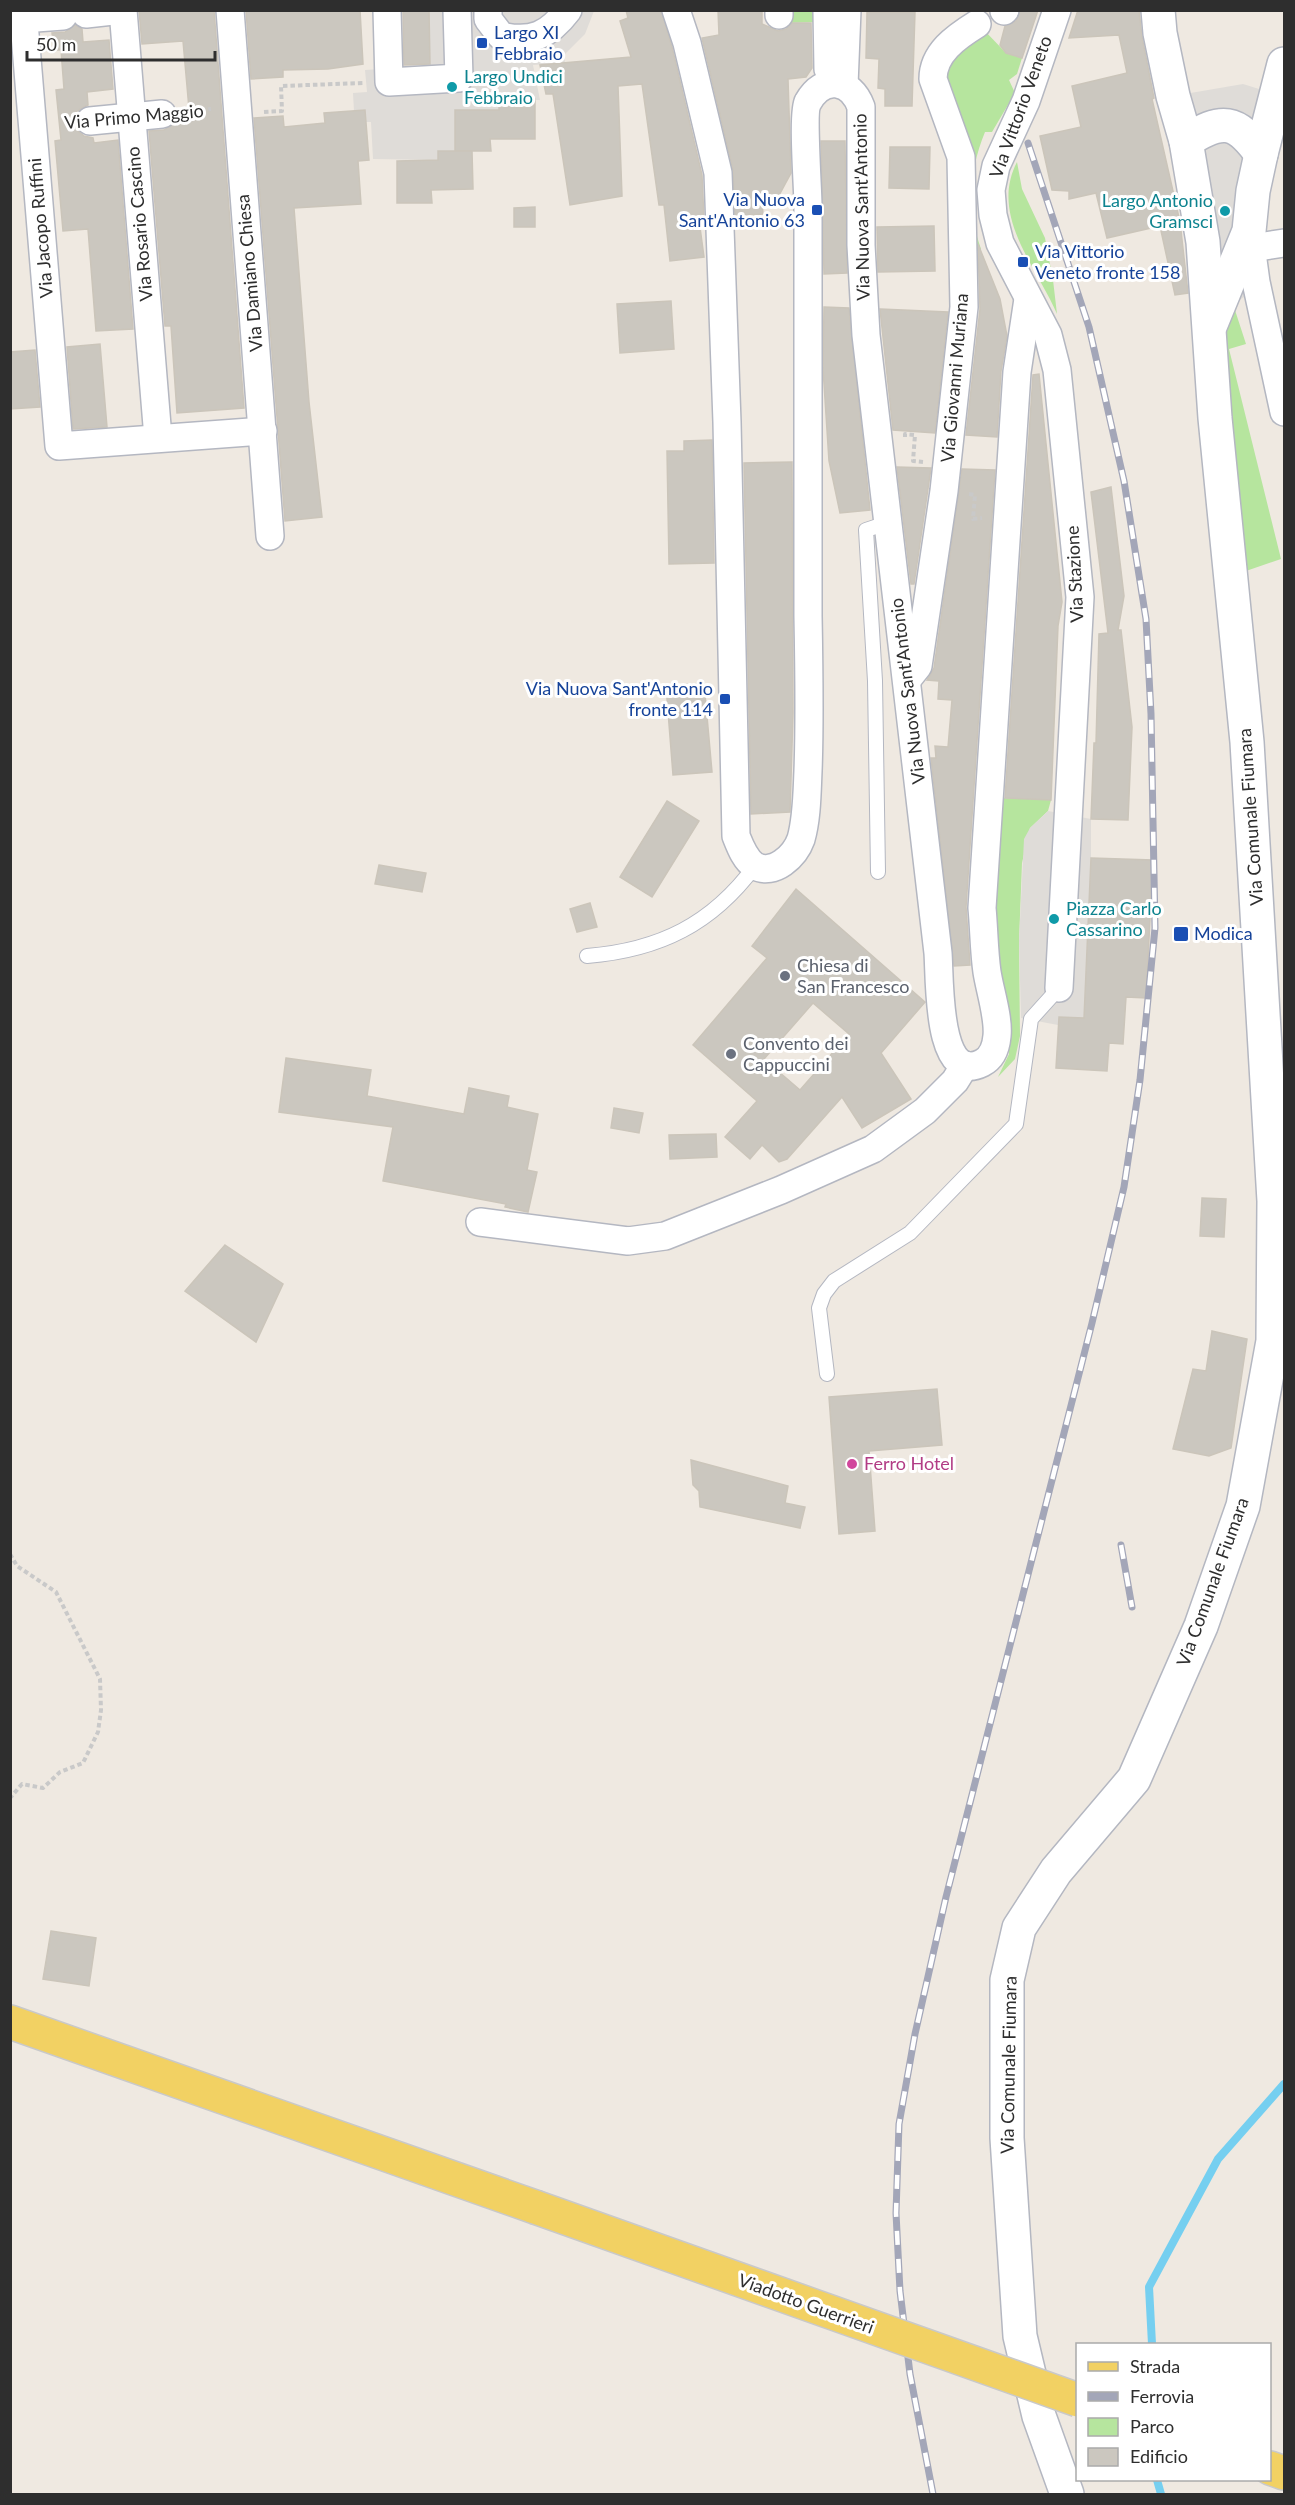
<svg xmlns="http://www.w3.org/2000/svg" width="1295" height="2505" font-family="Lato,sans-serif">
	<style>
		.green { fill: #b6e59e }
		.plaza { fill: #dfdcd8 }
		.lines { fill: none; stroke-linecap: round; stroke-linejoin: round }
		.stream { stroke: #75cff0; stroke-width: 8 }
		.building { fill: #cbc7bf; stroke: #cbc5ba; stroke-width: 1.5; fill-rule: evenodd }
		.service-casing { stroke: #b4b7c1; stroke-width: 16 }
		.minor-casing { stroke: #b4b7c1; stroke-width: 30 }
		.tertiary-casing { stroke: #b4b7c1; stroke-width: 36 }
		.primary-casing { stroke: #c9c9c9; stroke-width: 36 }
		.path { stroke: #c9c9c9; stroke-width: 4; stroke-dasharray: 4.5 3; stroke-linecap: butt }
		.service { stroke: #fff; stroke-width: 14 }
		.minor { stroke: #fff; stroke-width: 27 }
		.tertiary { stroke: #fff; stroke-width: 33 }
		.primary { stroke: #f2d163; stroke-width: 33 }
		.rail-casing { stroke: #a3a6b8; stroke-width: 7 }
		.rail { stroke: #fff; stroke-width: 4.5; stroke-dasharray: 14; stroke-linecap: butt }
		.primary-bridge-casing { stroke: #c9c9c9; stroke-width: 36; stroke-linecap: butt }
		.primary-bridge { stroke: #f2d163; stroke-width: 33 }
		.transit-dot { fill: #1a4fb4; stroke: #fff; stroke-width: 2 }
		.culture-dot { fill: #0f9aa8; stroke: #fff; stroke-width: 2 }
		.worship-dot { fill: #6b7280; stroke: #fff; stroke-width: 2 }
		.hotel-dot { fill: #d1479c; stroke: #fff; stroke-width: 2 }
		.labels { text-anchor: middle; stroke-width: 6; stroke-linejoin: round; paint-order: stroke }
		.transit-label { font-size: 18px; fill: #164399; stroke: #fff; text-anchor: start }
		.culture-label { font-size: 18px; fill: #0d838f; stroke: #fff; text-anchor: start }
		.street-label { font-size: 18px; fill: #2e2e2e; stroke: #fff }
		.worship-label { font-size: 18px; fill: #5b616d; stroke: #fff; text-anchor: start }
		.hotel-label { font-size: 18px; fill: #b23c85; stroke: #fff; text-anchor: start }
	</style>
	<rect width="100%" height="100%" fill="#efe9e1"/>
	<g class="green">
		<path d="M788,11H817V22L789,23Z"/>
		<path d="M984,30L1006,53L1022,58L1017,74L1009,80L1015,93L992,132H985C969,171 967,209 981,249L971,254L940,82L948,56Z"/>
		<path d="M1017,162L1022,189L1045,238L1053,280L1057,314C1037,267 989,216 1017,162Z"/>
		<path d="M1233,304L1246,344L1229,349L1281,559L1246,571L1221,307Z"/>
		<path d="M1001,798L1051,800L1048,811L1030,828L1022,863L1019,941L1020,1036L1015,1059L998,1077L1009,1054L992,917Z"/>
	</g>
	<g class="plaza">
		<path d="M429,11H594L585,34L564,55L565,63L533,65L540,100H499V116L490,110H455V151H438V160L373,159L371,122H366L354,111L353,93L367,92L365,70L430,66Z"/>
		<path d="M1243,84L1275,94L1249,294L1233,304L1173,96Z"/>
		<path d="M1048,811L1091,819V858L1085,996L1087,1018L1059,1017L1058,1025L1021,1018L1019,941L1024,839L1030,828Z"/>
	</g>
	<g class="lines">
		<g class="stream">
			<path d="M1152,2344L1149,2287L1218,2159L1284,2084"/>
			<path d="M1157,2480L1161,2494"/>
		</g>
	</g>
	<g class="building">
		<path d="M139,10H214L244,408L177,413L171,326H165L149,131L164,130L176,122L190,120L183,41L142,44Z"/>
		<path d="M246,10H360L363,64L328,69L283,70V77L251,79Z"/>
		<path d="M403,10H429L430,64L404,65Z"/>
		<path d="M626,10H661L672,47L702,175L704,220H699L704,257L670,261L664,205H659L642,84L618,86L622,196L570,205L553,94H546L540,65L631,57L620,21L628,18Z"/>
		<path d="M718,10H762V24L778,31L786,29L792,23H811L812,68L806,77L788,79L791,173L777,199L762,201L763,214L735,216L733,170L702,38L719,35Z"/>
		<path d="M1020,10H1038L1022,58L1006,53L1000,45L1005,26L1016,21Z"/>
		<path d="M1078,10H1139L1142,37L1154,98L1152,99L1180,222L1188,293L1175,295L1160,226L1107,238L1096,193L1069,199V191L1052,190L1040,136L1081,127L1072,86L1127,73L1119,35L1069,38Z"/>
		<path d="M867,12H915L912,106H885V89L878,88L879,59L866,58Z"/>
		<path d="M75,25L82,29L83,42L109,40L113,89L87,92L88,105L80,109L76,114L74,122L78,131L84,136L93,138L94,143L118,140L133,329L96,331L88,229L63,231L55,141L61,140L56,90L64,89L61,50H54L52,33L65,32Z"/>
		<path d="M535,99V139H490L491,151H455V110H499V100Z"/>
		<path d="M365,110L369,160L358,161L361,204L294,208L309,402L322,517L285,521L254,118L283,116L284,127L325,123L324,113Z"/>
		<path d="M821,141H845L847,273L824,274Z"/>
		<path d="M890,147H930L929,189L889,188Z"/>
		<path d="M438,151H472L473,189L431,190L432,203H397V161L438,160Z"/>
		<path d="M535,207V227H514V208Z"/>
		<path d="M934,226L935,271L878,272L877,227Z"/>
		<path d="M978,244L1000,299L1007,336L1001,371L997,437L966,435L980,309Z"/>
		<path d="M671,301L674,349L620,353L617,304Z"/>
		<path d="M824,307L849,308L870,510L840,513L829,461L823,368Z"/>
		<path d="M880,309L948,312L935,433L893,430Z"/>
		<path d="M100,344L107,427L73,429L67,347Z"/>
		<path d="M35,350L40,407L10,409V352Z"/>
		<path d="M1039,374L1062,602L1058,626L1051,800L1005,798L1033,375Z"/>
		<path d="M712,440L714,563L669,564L667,451H684V441Z"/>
		<path d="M792,462L793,713L790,812L751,814L744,463Z"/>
		<path d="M897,467L931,468L914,584H911Z"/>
		<path d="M962,469L995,470L966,907L970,965L954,966L931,758H936L935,746L948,747L952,700L938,699L939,681L927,680L934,668Z"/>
		<path d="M1111,487L1124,596L1118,630H1121L1132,727L1128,820L1091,819L1094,743H1096L1099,634L1108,633L1091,492Z"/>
		<path d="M704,683L712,772L673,775L666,686Z"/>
		<path d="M667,801L699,821L652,897L620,877Z"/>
		<path d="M1091,858L1153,860L1146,998L1126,997L1123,1044L1109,1043L1107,1071L1056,1068L1059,1017L1084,1018Z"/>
		<path d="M379,865L426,873L422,892L375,884Z"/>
		<path d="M796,889L925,1002L881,1053L911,1099L862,1128L842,1097L787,1159L779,1162L762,1145L750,1159L725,1137L757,1101L693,1045L767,958L752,946ZM813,1003L849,1034L800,1090L764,1059Z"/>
		<path d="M590,903L597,927L577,932L570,909Z"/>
		<path d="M286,1058L371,1070L367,1096L464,1114L469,1088L509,1096L507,1107L538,1114L527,1170L537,1172L528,1212L505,1207L506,1204L383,1181L393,1127L279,1112Z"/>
		<path d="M614,1108L643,1113L639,1133L611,1128Z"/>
		<path d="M716,1134L717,1157L670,1159L669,1135Z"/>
		<path d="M1202,1198L1226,1199L1224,1237L1200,1236Z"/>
		<path d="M225,1245L283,1284L256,1342L185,1291Z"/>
		<path d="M1212,1331L1247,1339L1231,1448L1209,1456L1173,1449L1193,1369L1206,1371Z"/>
		<path d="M937,1389L942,1445L869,1451L875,1531L839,1534L829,1397Z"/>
		<path d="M691,1460L788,1486L785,1503L805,1507L800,1528L700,1507L699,1491L693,1485Z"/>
		<path d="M51,1931L96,1938L89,1986L43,1979Z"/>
	</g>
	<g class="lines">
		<g class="service-casing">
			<g id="service">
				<path d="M878,872L875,681L866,530L887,523"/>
				<path d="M587,956C660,950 712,924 755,866"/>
				<path d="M827,1374L819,1308L824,1294L834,1281L910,1233L1016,1124L1031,1019L1059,988"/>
			</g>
		</g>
		<g class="minor-casing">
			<g id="minor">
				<path d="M23,10L59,446L263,431"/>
				<path d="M123,10L158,438"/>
				<path d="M230,10L270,536"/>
				<path d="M387,10L389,82L459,78L457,10"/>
				<path d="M488,10V19L501,36C532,43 549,35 568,10"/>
				<path d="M676,10L687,43L718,173L727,422L736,836C740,846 745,860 755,866C774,876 795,856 801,839C807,818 807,793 808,771C810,720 809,668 808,616C807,480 808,343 808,206C808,189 802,112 808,102C823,75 851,79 861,107V245L866,335L938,953C940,977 936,1086 982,1063C992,1058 996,1047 997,1036C999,1018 990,991 987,972C984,951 984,929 982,908L1017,372L1028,299"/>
				<path d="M779,10V15"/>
				<path d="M827,10L828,69"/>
				<path d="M1057,10L1026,101L996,166L991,190L993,215L1000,243L1048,335L1057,370L1080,597L1059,988"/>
				<path d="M1004,11L1005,10"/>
				<path d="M86,14L122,10"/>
				<path d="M22,19L63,16"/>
				<path d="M844,85L847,10"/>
				<path d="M90,121L162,114"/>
				<path d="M1249,231L1256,282L1284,412"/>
				<path d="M1252,248L1284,243"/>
				<path d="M910,676L918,666L944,491L964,307L961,157L933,79C933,53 956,37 977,24"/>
				<path d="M480,1222L628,1241L665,1236L781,1190L873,1149L925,1111L955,1081L965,1065"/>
			</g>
		</g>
		<g class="tertiary-casing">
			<g id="tertiary">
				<path d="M1186,141C1222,118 1236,119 1261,154"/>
				<path d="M1211,324L1249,231L1253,191L1261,154L1284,64"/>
				<path d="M1067,2494L1039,2416L1020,2336L1007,2138V1980L1019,1928L1056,1871L1134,1779L1201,1626L1243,1506L1273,1341L1274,1201L1247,742L1215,418L1203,242L1186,141L1173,96L1160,33L1158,10"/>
			</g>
		</g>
		<g class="primary-casing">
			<g id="primary">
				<path d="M10,2022L535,2207"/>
				<path d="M1270,2468L1284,2473"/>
			</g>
		</g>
		<g class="path">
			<path d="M186,112L211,109"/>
			<path d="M264,112L282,111L281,86L363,83"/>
			<path d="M905,437V434L915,435L913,461L923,462"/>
			<path d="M969,494L975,495L973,519L982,518"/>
			<path d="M10,1554L17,1566L56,1592L100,1679L101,1710L98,1732L83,1763L60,1772L43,1788L22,1784L10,1798"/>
		</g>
		<use href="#service" class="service"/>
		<use href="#minor" class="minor"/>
		<use href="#tertiary" class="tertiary"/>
		<use href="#primary" class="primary"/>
		<g class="rail-casing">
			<g id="rail">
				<path d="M1121,1545L1132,1607"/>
				<path d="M933,2494L910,2374L900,2291L896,2213L899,2124L915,2034L946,1897L1092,1323L1124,1187L1140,1080L1155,928L1151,714L1146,619L1124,481L1089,327L1028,143"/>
			</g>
		</g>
		<use href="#rail" class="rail"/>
		<g class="primary-bridge-casing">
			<path id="primary-bridge" d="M535,2207L1078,2400"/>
		</g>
		<use href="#primary-bridge" class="primary-bridge"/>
	</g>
	<g class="transit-dot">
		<rect x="476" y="37" width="12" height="12" rx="3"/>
		<rect x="811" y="204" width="12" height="12" rx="3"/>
		<rect x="1017" y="256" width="12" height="12" rx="3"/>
		<rect x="719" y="693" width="12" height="12" rx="3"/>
		<rect x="1173" y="926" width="16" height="16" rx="3"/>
	</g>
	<g class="culture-dot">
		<circle cx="452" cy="87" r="6"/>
		<circle cx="1225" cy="211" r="6"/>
		<circle cx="1054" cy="919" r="6"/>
	</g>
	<g class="worship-dot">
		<circle cx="785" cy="976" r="6"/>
		<circle cx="731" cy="1054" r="6"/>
	</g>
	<circle class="hotel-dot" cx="852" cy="1464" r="6"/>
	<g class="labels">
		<g class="transit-label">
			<text x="494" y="39">Largo XI<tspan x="494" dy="21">Febbraio</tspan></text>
			<text x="805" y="206" text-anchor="end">Via Nuova<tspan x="805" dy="21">Sant'Antonio 63</tspan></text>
			<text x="1035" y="258">Via Vittorio<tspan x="1035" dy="21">Veneto fronte 158</tspan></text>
			<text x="713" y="695" text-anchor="end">Via Nuova Sant'Antonio<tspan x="713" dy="21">fronte 114</tspan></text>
			<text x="1194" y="940">Modica</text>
		</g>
		<g class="culture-label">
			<text x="464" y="83">Largo Undici<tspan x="464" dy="21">Febbraio</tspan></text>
			<text x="1213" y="207" text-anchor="end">Largo Antonio<tspan x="1213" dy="21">Gramsci</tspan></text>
			<text x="1066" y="915">Piazza Carlo<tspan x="1066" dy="21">Cassarino</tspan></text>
		</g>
		<g class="street-label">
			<text transform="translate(1021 107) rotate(-70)" y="6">Via Vittorio Veneto</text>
			<text transform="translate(134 117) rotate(-5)" y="6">Via Primo Maggio</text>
			<text transform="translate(862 207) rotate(-91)" y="6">Via Nuova Sant'Antonio</text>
			<text transform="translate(140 224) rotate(-95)" y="6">Via Rosario Cascino</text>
			<text transform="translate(41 228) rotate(-95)" y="6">Via Jacopo Ruffini</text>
			<text transform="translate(250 273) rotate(-95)" y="6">Via Damiano Chiesa</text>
			<text transform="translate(955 378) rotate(-85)" y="6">Via Giovanni Muriana</text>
			<text transform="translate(1075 574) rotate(-93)" y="6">Via Stazione</text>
			<text transform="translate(908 691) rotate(-97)" y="6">Via Nuova Sant'Antonio</text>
			<text transform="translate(1251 817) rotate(-94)" y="6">Via Comunale Fiumara</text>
			<text transform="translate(1213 1582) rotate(-70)" y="6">Via Comunale Fiumara</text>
			<text transform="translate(1009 2065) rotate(-89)" y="6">Via Comunale Fiumara</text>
			<text transform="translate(806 2304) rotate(20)" y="6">Viadotto Guerrieri</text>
		</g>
		<g class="worship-label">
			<text x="797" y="972">Chiesa di<tspan x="797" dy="21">San Francesco</tspan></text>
			<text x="743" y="1050">Convento dei<tspan x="743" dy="21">Cappuccini</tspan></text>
		</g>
		<g class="hotel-label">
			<text x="864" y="1470">Ferro Hotel</text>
		</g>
	</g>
	<rect width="1295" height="2505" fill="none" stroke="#2e2e2e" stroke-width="24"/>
	<rect x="1076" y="2343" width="195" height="138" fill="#ffffff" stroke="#ababab" stroke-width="1.5"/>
	<rect x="1088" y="2362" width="30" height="9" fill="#f2d163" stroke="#ababab" stroke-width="1.5"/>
	<text x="1130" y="2373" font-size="18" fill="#2e2e2e">Strada</text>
	<rect x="1088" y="2392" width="30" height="9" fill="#a3a6b8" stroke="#ababab" stroke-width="1.5"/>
	<text x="1130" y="2403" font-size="18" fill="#2e2e2e">Ferrovia</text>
	<rect x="1088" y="2418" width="30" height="18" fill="#b6e59e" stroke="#ababab" stroke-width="1.5"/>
	<text x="1130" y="2433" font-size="18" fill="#2e2e2e">Parco</text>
	<rect x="1088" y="2448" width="30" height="18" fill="#cbc7bf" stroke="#ababab" stroke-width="1.5"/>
	<text x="1130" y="2463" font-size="18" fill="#2e2e2e">Edificio</text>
	<path d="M27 51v9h188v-9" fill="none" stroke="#2e2e2e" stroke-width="3"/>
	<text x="36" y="51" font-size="18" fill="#2e2e2e" stroke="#ffffff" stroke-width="4.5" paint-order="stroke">50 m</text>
</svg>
